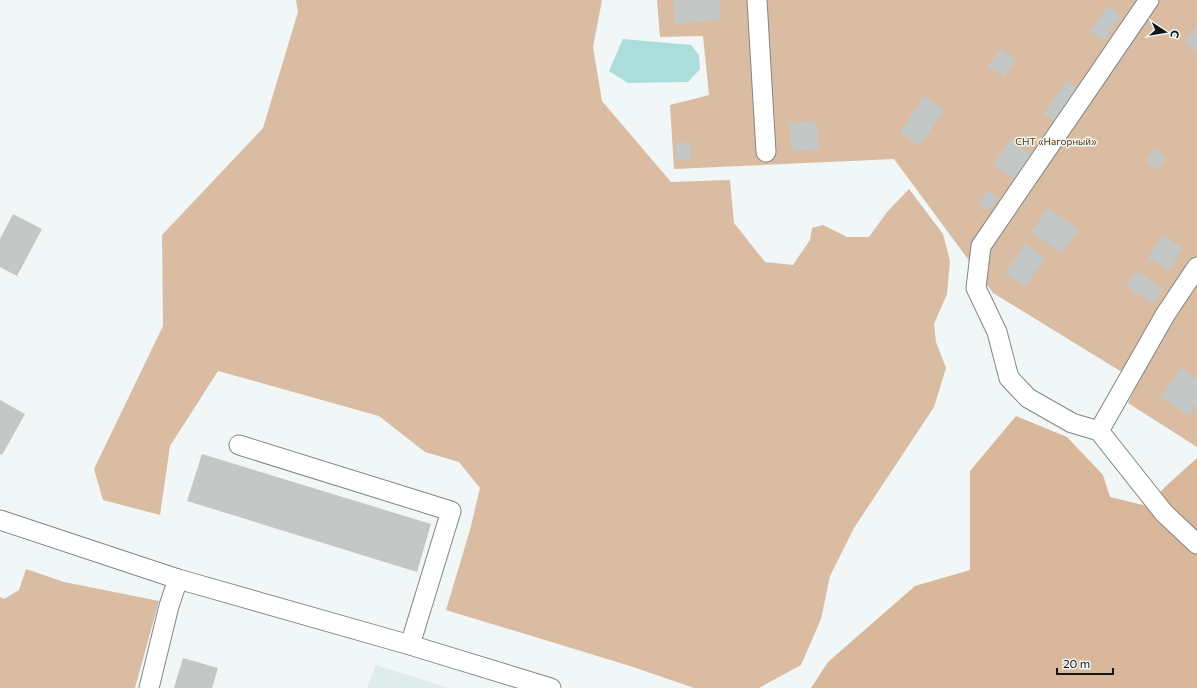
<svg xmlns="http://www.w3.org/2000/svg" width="1197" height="688" font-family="Commissioner,sans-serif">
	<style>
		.built { fill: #deeceb }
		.green { fill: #dabca2 }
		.forest { fill: #d8b79b }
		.water { fill: #aadddb }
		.building { fill: #c3c8c7 }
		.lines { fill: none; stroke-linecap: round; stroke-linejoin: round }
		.minor-casing { stroke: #828686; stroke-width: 21 }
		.minor { stroke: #fff; stroke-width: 19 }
		.labels { text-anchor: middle; stroke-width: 3; stroke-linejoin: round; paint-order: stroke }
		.park-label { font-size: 10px; fill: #5f3503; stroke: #f1f6f6 }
	</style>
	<rect width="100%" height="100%" fill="#f1f6f6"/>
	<path class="built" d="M376,665L449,688H367Z"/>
	<g class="green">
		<path d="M296,0H602L593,47L602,101L671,182L730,180L734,223L765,262L793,265L810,240L812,228L823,225L847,237H869L887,212L909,189L943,234L950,261L947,294L934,324L936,342L946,368L934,407L854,528L830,576L821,619L801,665L759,688H694L630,666L446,610L470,530L480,488L459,462L425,452L379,416L218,371L170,446L160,515L103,500L94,469L163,326L162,235L263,128L298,12Z"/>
		<path d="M657,0H1197V447L1128,403L1138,382L993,293L894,159L674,169L670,105L709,95L703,36L660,37Z"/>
		<path d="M26,569L64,582L159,601L135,688H0V597L4,599L19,590Z"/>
	</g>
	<path class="forest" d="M1016,416L1067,437L1103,475L1110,497L1147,506L1166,486L1197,458V688H811L828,662L915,586L970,570V471Z"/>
	<path class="water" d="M623,39L691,45L699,55L700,69L688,82L628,83L609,71Z"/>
	<g class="building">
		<path d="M673,0H719L721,20L675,24Z"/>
		<path d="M1108,6L1121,15L1104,41L1090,31Z"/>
		<path d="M1197,26V51L1185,43Z"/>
		<path d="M1001,49L1016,60L1004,77L988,66Z"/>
		<path d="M1067,81L1081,91L1058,124L1044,114Z"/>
		<path d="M924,96L944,110L920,146L900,133Z"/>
		<path d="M816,121L819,149L792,151L789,123Z"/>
		<path d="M1011,139L1034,156L1016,181L993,165Z"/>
		<path d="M676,143H690L691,159L676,160Z"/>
		<path d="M1154,149L1166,158L1158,170L1146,162Z"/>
		<path d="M988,190L998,198L989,211L978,204Z"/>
		<path d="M1048,208L1079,229L1062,253L1031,232Z"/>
		<path d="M13,214L42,229L17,276L0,267V239Z"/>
		<path d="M1163,235L1183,249L1168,271L1148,257Z"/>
		<path d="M1025,244L1045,258L1025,287L1005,273Z"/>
		<path d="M1137,271L1163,289L1153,304L1126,286Z"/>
		<path d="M1181,368L1197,379V405L1189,416L1161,397Z"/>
		<path d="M0,400L25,414L2,455L0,454Z"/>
		<path d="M202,454L431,524L417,572L187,501Z"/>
		<path d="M183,658L218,668L212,688H174Z"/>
	</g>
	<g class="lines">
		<g class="minor-casing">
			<g id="minor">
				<path d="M757,0L766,152"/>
				<path d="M1149,0L981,246L976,288L997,332L1009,378L1028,398L1072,423L1099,431L1164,513L1197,544"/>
				<path d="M1099,431L1165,315L1197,267"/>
				<path d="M239,445L451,511L410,645"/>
				<path d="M0,520L178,579L410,645L551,688"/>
				<path d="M149,688L169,606L178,579"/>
			</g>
		</g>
		<use href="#minor" class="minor"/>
	</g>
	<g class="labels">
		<g class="park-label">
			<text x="1056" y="145">СНТ «Нагорный»</text>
		</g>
	</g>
	<g transform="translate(1165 32) rotate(102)" stroke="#f1f6f6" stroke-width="3" paint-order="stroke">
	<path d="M0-3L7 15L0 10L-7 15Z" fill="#141616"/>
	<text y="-6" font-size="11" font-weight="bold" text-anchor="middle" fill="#141616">С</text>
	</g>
	<path d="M1057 668v6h56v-6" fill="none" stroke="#141616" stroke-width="2"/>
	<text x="1063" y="668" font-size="12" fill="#141616" stroke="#f1f6f6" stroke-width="3" paint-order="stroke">20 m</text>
</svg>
